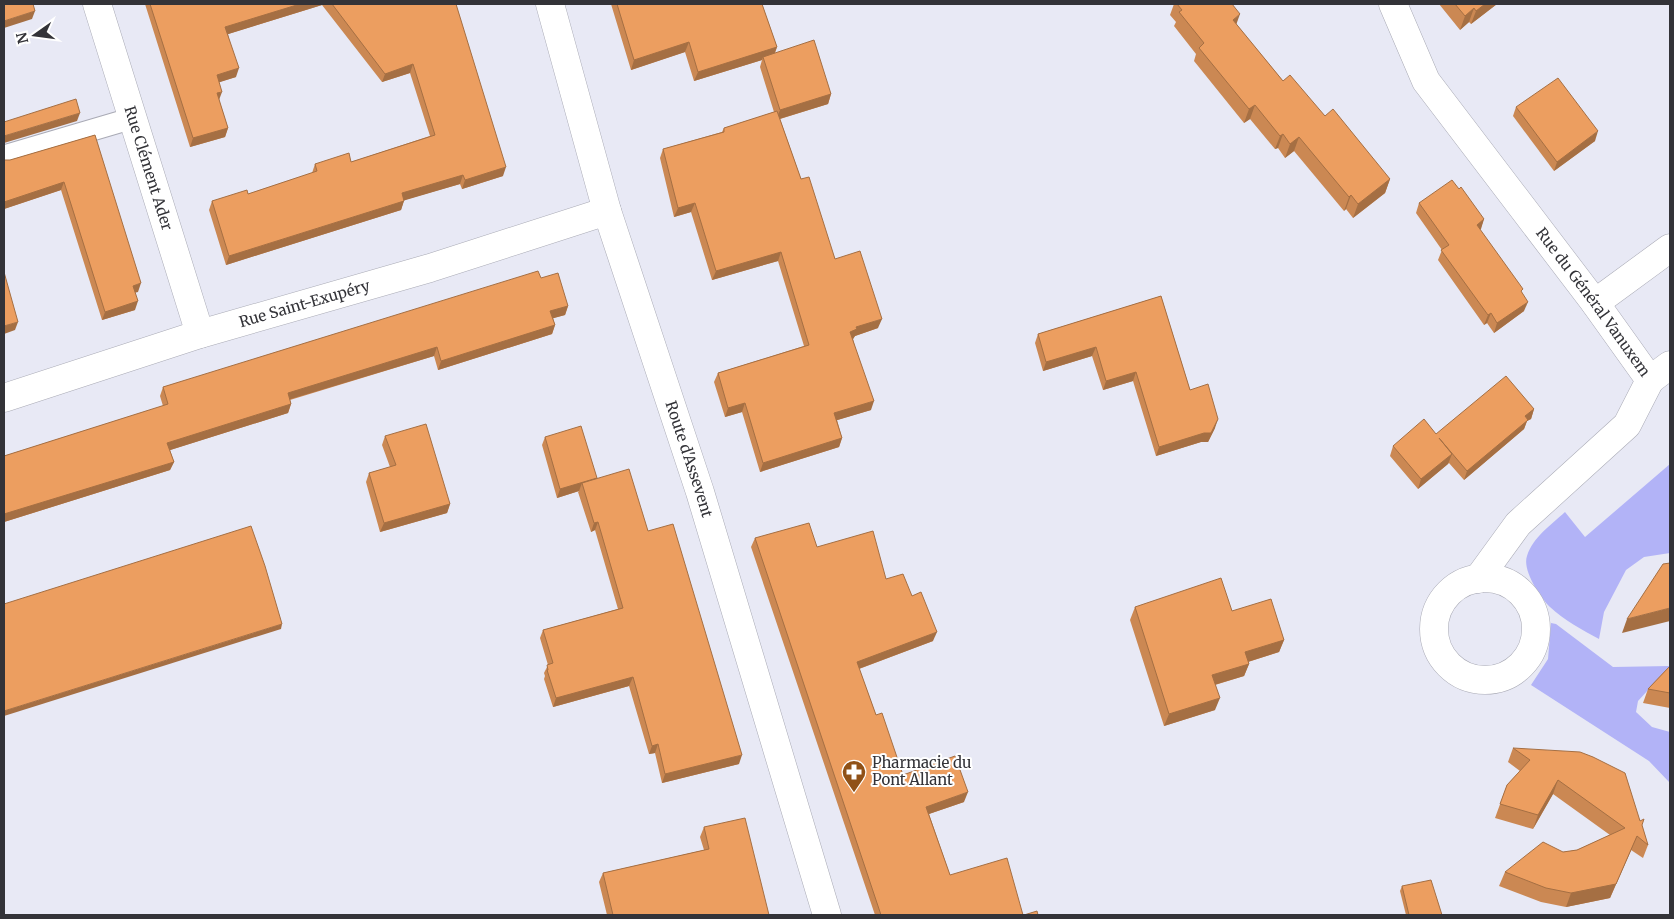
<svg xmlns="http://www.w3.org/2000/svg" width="1674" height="919" font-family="Merriweather,serif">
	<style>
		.green { fill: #b2b3f7 }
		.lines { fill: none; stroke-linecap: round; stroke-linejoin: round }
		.service-casing { stroke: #a9aab5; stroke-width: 23 }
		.minor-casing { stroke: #a9aab5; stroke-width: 29 }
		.tertiary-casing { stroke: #a9aab5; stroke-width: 29 }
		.service { stroke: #fff; stroke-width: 21 }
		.minor { stroke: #fff; stroke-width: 28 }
		.tertiary { stroke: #fff; stroke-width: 28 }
		.wall { fill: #cb8853 }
		.shaded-wall { fill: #a56f43 }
		.building { fill: #ec9e60; stroke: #a56f43 }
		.labels { text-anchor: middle; stroke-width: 4; stroke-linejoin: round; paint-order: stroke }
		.street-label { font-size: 15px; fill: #333338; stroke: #fff }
		.poi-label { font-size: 15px; fill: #333338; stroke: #fff; text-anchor: start }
	</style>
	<rect width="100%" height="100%" fill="#e8e9f5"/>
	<g class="green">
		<path d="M1670,464V553L1644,557L1626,570L1604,612L1599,639C1582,630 1564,620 1550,607C1540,597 1522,570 1527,556C1533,537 1551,525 1565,512L1585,537Z"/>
		<path d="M1551,623L1556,624L1613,667L1670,666L1638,701L1636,712L1652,727L1670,732V783L1649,761L1531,685L1548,659Z"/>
	</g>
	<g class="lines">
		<g class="service-casing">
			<path id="service" d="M4,156L133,118"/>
		</g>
		<g class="minor-casing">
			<g id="minor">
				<path id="s1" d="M97,4L200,334"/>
				<path id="s2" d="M1393,4L1426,81L1595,303L1650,380L1627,425L1518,524L1478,579"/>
				<path d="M1595,303L1670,248"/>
				<path d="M1650,380L1670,365"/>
				<path id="s3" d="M4,398L200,334L430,268L607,211"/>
				<circle cx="1485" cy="629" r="51"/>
			</g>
		</g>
		<g class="tertiary-casing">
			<g id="tertiary">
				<path id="s4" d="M550,4L607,211L700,492L827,915"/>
			</g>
		</g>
		<use href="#service" class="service"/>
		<use href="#minor" class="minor"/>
		<use href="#tertiary" class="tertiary"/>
	</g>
	<g class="wall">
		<path d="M145,4H456L503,176L462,189L460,184L404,200L401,210L226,265L209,210L212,201L248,194L312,173L315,164L351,162L430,136L410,73L382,82L322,5L228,34L236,77L219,82V100L228,128L225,137L190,147Z"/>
		<path d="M611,4H762L777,47L775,53L831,94L828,104L780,119L801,179L835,259L878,328L855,336L853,339L871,410L837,420L842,438L839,447L760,472L742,412L725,417L714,382L718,373L804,346L778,261L712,280L691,212L674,217L660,158L663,149L722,132L724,128L774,112L760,67L762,60L694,81L685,52L631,70Z"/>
		<path d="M1174,4H1232L1236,24L1283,81L1325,116L1390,179L1385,193L1353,218L1346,209L1344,211L1294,151L1285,158L1278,148L1275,149L1250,119L1244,123L1194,61L1196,54L1174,26L1176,22L1170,15Z"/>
		<path d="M1439,4H1497L1471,24L1469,22L1460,30Z"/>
		<path d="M1516,107L1595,141L1554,171L1513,116Z"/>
		<path d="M95,135L138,292H135V310L102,320L61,190L4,209V160H10Z"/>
		<path d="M1419,203L1484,219L1480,230L1522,293L1524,311L1494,333L1487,323L1484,325L1438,260L1442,250L1416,213Z"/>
		<path d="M541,278L568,306L565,315L553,318L555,325L552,334L438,370L434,356L290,400L291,404L288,413L170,450L174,462L170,470L4,522V456L163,406L160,396L163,387Z"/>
		<path d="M1161,296L1190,390L1215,428L1208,442H1201L1156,456L1133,381L1103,390L1092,356L1043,371L1035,343L1038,334Z"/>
		<path d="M1534,409L1531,419L1527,421L1524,429L1464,480L1449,463L1418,489L1390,456L1393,446Z"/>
		<path d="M385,436L450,504L447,513L380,532L366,482L369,473L390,467L382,445Z"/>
		<path d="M545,437L597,478V479L648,531L739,764L662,783L655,753L649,754L629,686L553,707L544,679L545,676L544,673L548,665L540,638L543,630L618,609L595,530L591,532L578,492L579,491L557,498L542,445Z"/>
		<path d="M755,538L817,547L886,579L912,596L933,641L859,669L876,715L903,775L964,802L929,814L950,875L1023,915H875L751,547Z"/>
		<path d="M1135,607L1232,611L1284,640L1279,652L1248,662L1249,664L1244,676L1215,685V710L1164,726L1130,620Z"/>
		<path d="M1670,666V708L1643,703L1648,689Z"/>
		<path d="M1513,748L1642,826L1648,845L1643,858L1631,850L1610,898L1566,907L1541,902L1499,886L1505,872L1563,852L1577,850L1610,835L1553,794L1533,829L1495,818L1507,785L1520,771L1508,762Z"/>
		<path d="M704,827L769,915H607L599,882L603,873L704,850L700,837Z"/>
		<path d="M1402,886L1442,915H1406L1400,891Z"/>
	</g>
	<g class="shaded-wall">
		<path d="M300,4H323L322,5L222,36L225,27Z"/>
		<path d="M1485,4H1497L1471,24L1476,11Z"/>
		<path d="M1474,8L1469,22L1460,30L1465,16Z"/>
		<path d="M35,11L32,19L4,28V21Z"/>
		<path d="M1240,14L1235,28L1233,20Z"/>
		<path d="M689,42L685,52L631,70L634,60Z"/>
		<path d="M777,47L773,57H763L762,60L694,81L698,72Z"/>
		<path d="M413,64L410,73L382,82L385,74Z"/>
		<path d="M239,68L236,77L214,84L217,75Z"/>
		<path d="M222,92L219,100L217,93Z"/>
		<path d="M831,94L828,104L776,120L780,110Z"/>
		<path d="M1255,105L1250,119L1244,123L1249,109Z"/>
		<path d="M80,113L77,121L4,143V136Z"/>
		<path d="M228,128L225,137L190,147L193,138Z"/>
		<path d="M1598,131L1595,141L1554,171L1557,162Z"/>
		<path d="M1283,134L1278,148L1275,149L1280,136Z"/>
		<path d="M1299,137L1294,151L1285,158L1290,144Z"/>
		<path d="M506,167L503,176L462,189L465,180Z"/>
		<path d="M463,175L460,184L399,202L402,193Z"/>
		<path d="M1390,179L1385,193L1353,218L1358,204Z"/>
		<path d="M64,182L61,190L4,209V202Z"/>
		<path d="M1351,195L1346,209L1344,211L1349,197Z"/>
		<path d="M404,201L401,210L226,265L229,256Z"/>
		<path d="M695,203L691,212L674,217L678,208Z"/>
		<path d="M1484,219L1481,229L1473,235L1477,225Z"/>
		<path d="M781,252L778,261L712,280L716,271Z"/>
		<path d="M141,283L138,292L130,294L133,286Z"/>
		<path d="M138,301L135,310L102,320L105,312Z"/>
		<path d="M1528,302L1524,311L1494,333L1497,323Z"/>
		<path d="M568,306L565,315L547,320L550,311Z"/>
		<path d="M1491,313L1487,323L1484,325L1488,315Z"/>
		<path d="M882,319L878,328L855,336L853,339L847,341L850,332L856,327Z"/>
		<path d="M18,322L15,330L4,334V326Z"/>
		<path d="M555,325L552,334L438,370L441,361Z"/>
		<path d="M437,347L434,356L284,401L288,393Z"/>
		<path d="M1096,347L1092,356L1043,371L1046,362Z"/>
		<path d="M1136,372L1133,381L1103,390L1106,381Z"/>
		<path d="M874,401L871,410L831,422L834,413Z"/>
		<path d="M745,403L742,412L725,417L728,408Z"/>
		<path d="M291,404L288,413L164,452L167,443Z"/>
		<path d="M1534,409L1531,419L1527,421L1524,429L1464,480L1467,471L1525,416Z"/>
		<path d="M1218,419L1215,428L1208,442H1201L1156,456L1159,447L1204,433Z"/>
		<path d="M842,438L839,447L760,472L763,463Z"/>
		<path d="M1452,454L1448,464L1418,489L1421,479Z"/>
		<path d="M174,462L170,470L4,522V514Z"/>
		<path d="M597,478L594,486L582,483L579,491L557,498L560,489Z"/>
		<path d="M450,504L447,513L380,532L384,523Z"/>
		<path d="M598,522L595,530L591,532L594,523Z"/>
		<path d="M1670,608V621L1622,633L1627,619Z"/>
		<path d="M282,624L281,629L4,716V711Z"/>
		<path d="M937,632L933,641L853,671L857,662Z"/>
		<path d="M1284,640L1279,652L1241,664L1245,652Z"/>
		<path d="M1249,664L1244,676L1207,687L1212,675Z"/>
		<path d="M633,677L629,686L553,707L556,698Z"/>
		<path d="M1220,698L1215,710L1164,726L1169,714Z"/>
		<path d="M658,744L655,753L649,754L652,746Z"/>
		<path d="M742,755L739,764L662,783L665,774Z"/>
		<path d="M1558,780L1553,794L1533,829L1538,815Z"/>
		<path d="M968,792L964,802L923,816L926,807Z"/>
		<path d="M1637,836L1631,850L1610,898L1566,907L1571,893Z"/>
	</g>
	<g class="building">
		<path d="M4,4H33L35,11L4,21Z"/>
		<path d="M150,4H300L225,27L239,68L217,75L222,92L217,93L228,128L193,138Z"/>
		<path d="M332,4H456L506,167L465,180L463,175L402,193L404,201L229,256L212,201L247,190L248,194L317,171L315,164L349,153L351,162L435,135L413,64L385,74Z"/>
		<path d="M617,4H762L777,47L698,72L689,42L634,60Z"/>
		<path d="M1177,4H1232L1240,14L1233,20L1283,81L1290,75L1325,116L1333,109L1390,179L1358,204L1351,195L1349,197L1299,137L1290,144L1283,134L1280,136L1255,105L1249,109L1199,48L1204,43L1179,12L1182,10Z"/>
		<path d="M1455,4H1485L1476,11L1474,8L1465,16Z"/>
		<path d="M814,40L831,94L780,110L763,57Z"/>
		<path d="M1558,78L1598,131L1557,162L1516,107Z"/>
		<path d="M76,99L80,113L4,136V122Z"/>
		<path d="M777,111L801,179L809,177L835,259L860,251L882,319L856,327L857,329L850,332L874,401L834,413L842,438L763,463L745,403L728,408L718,373L809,345L781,252L716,271L695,203L678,208L663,149L724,132V128Z"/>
		<path d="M95,135L141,283L133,286L138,301L105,312L64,182L4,202V160H10Z"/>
		<path d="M1452,180L1459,189L1461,187L1484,219L1477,225L1523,289L1521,291L1528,302L1497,323L1491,313L1488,315L1441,250L1449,245L1419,203Z"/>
		<path d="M538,271L541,278L558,273L568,306L550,311L555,325L441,361L437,347L288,393L291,404L167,443L174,462L4,514V456L168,404L163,387Z"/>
		<path d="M4,272L18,322L4,326Z"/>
		<path d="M1161,296L1190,390L1208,384L1218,419L1211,433H1204L1159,447L1136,372L1106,381L1096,347L1046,362L1038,334Z"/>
		<path d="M1506,376L1534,409L1525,416L1528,420L1467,471L1439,438L1452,454L1421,479L1393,446L1424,419L1436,434Z"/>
		<path d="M426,424L450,504L384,523L369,473L396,465L385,436Z"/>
		<path d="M581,426L597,478L560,489L545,437Z"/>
		<path d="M629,469L648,531L673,524L742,755L665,774L658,744L652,746L633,677L556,698L547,670H548L547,665L553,663L543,630L623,608L598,522L594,523L582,483Z"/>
		<path d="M809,523L817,547L873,531L886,579L903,574L912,596L921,592L937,632L857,662L876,715L882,713L903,775L955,756L968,792L926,807L950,875L1007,858L1023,915H881L755,538Z"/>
		<path d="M251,526L265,566L282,624L4,711V604Z"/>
		<path d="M1670,563V608L1627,619L1663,564Z"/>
		<path d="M1221,578L1232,611L1271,599L1284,640L1245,652L1249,664L1212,675L1220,698L1169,714L1135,607Z"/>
		<path d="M1670,666V693L1648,689Z"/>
		<path d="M1513,748L1580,752L1593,757L1625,773L1640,821L1644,819L1642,825L1648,845L1637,836L1616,884L1571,893L1546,888L1505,872L1543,842L1563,852L1577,850L1625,828L1558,780L1538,815L1500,804L1507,785L1530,760Z"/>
		<path d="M745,818L769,915H613L603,873L709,849L704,827Z"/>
		<path d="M1431,880L1442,915H1409L1402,886Z"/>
		<path d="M1037,911L1038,915H1024Z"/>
	</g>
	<defs>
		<g id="pharmacy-pin" transform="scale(1.25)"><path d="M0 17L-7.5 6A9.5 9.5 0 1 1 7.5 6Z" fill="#905117" stroke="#fff"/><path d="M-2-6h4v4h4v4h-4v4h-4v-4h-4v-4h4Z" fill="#fff"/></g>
	</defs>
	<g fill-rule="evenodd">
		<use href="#pharmacy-pin" x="854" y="772"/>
	</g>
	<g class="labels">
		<g class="street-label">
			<text dy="5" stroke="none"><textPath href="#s1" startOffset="172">Rue Clément Ader</textPath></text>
			<text dy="5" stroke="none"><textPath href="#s2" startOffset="361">Rue du Général Vanuxem</textPath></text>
			<text dy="5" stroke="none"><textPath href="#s3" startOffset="315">Rue Saint-Exupéry</textPath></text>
			<text dy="5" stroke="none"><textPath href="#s4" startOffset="476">Route d'Assevent</textPath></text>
		</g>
		<g class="poi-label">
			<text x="872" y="768">Pharmacie du<tspan x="872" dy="17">Pont Allant</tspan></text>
		</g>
	</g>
	<rect width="1674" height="919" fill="none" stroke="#333338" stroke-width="10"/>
	<g transform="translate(35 35) rotate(256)" stroke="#ffffff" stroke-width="4" paint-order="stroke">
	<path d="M0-4L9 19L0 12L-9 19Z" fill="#333338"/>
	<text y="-8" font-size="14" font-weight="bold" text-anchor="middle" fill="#333338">N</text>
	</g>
</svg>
